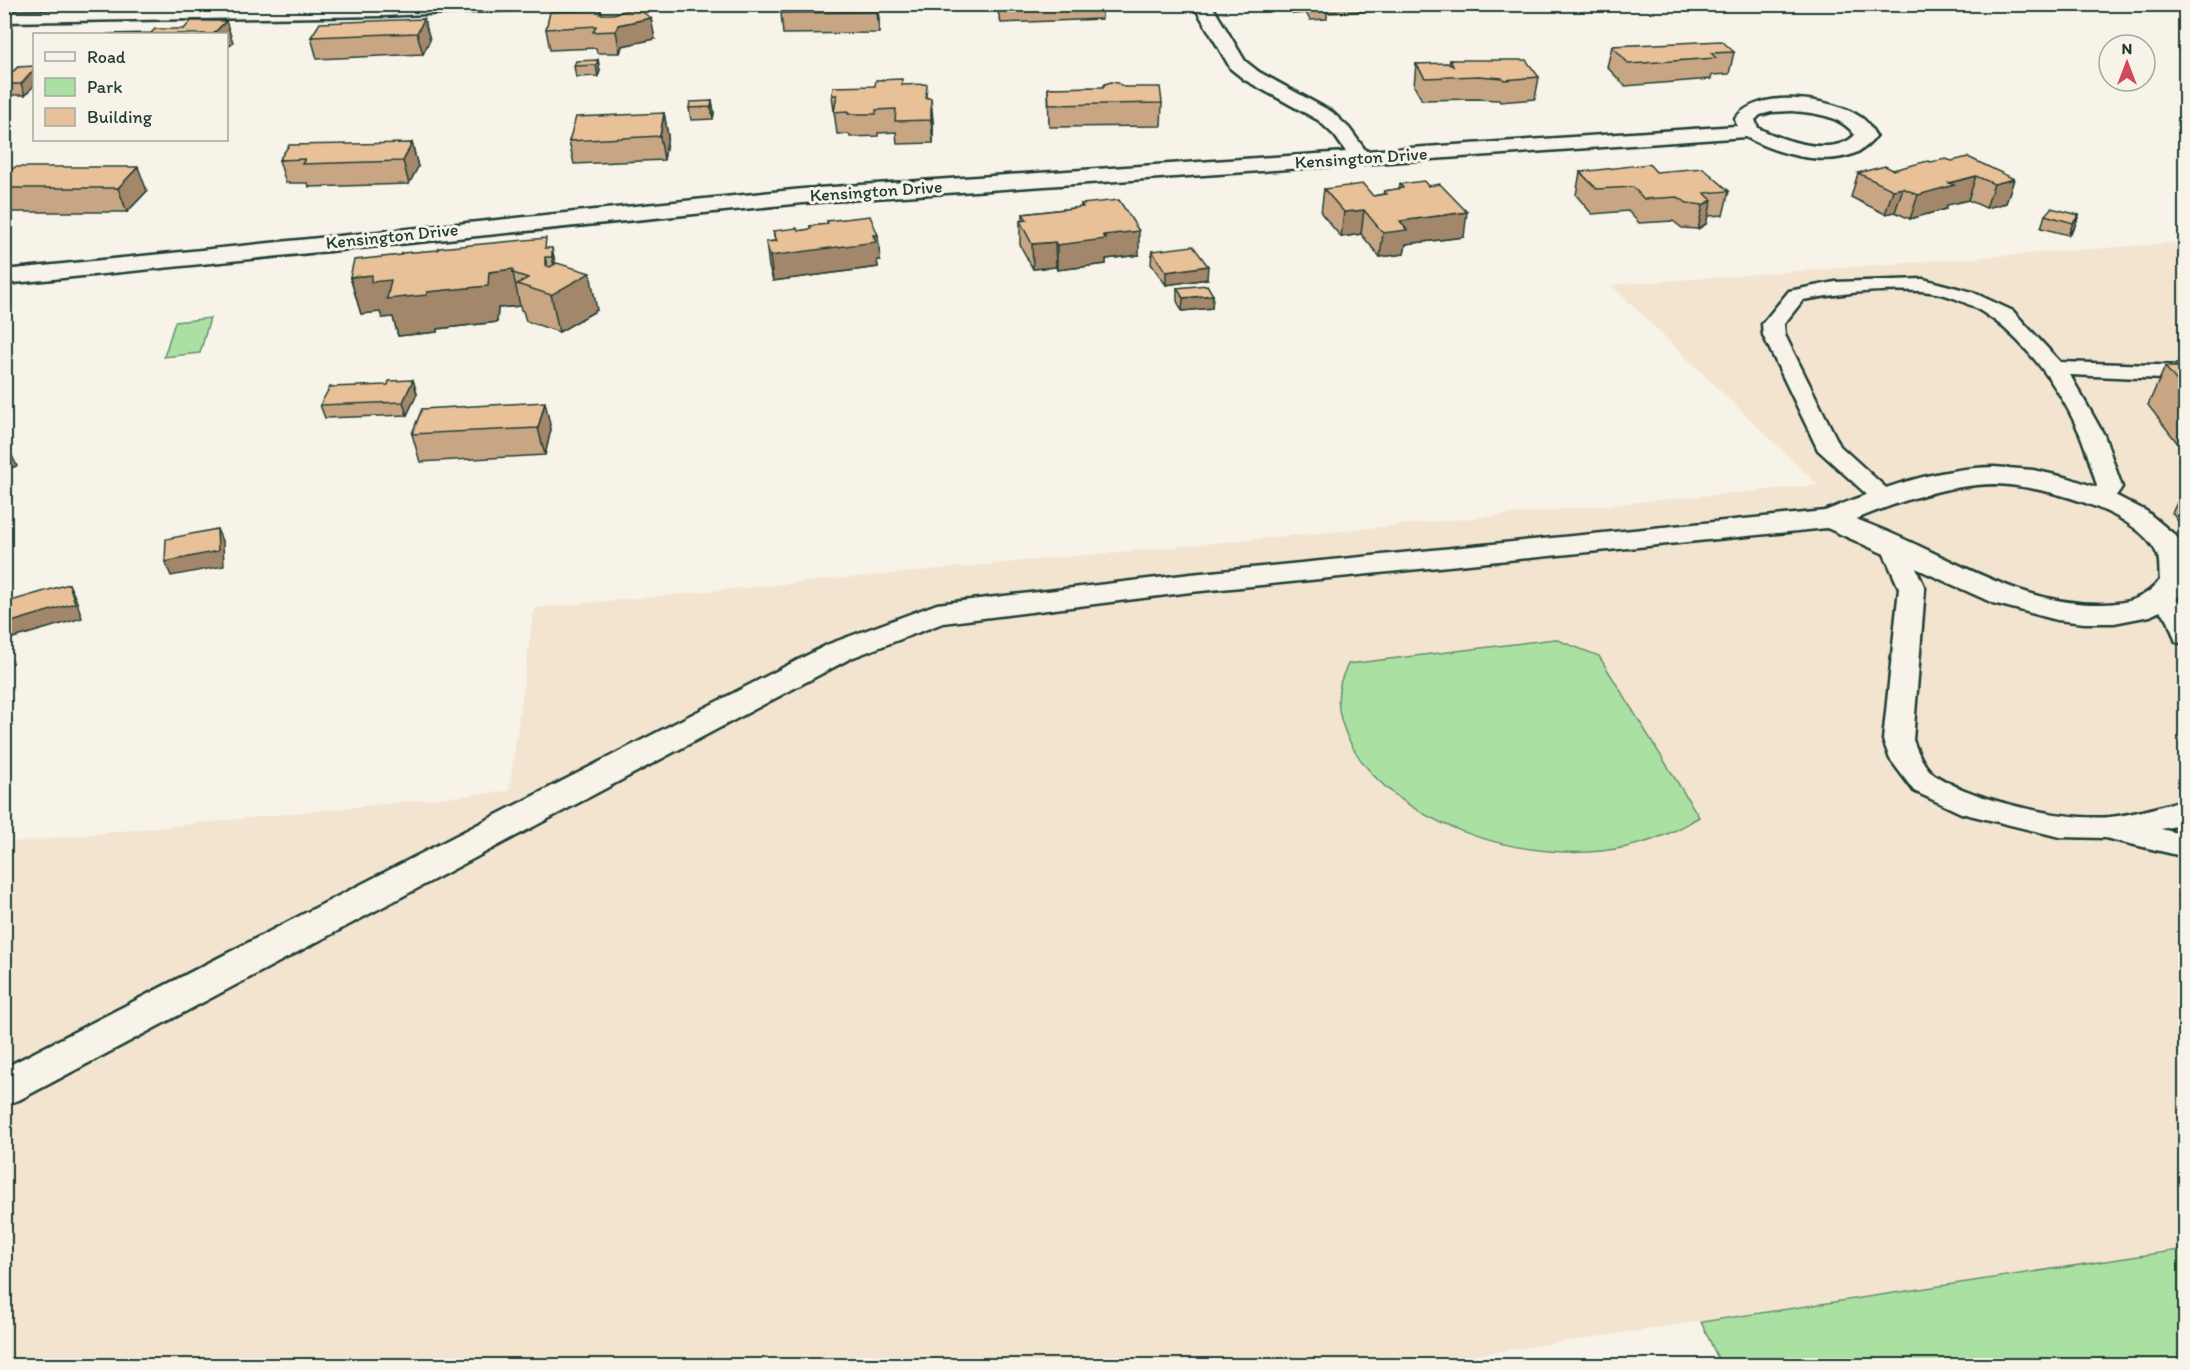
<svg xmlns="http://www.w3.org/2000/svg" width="2190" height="1370" font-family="Itim,sans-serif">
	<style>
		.built { fill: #f3e4d0 }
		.green { fill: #abe0a3; stroke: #658e6c; stroke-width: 1.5 }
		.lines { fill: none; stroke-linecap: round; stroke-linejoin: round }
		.lane-casing { stroke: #1f3d34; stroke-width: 5 }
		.street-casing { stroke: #1f3d34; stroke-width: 5 }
		.lane { fill: #f7f3e8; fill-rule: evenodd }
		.street { fill: #f7f3e8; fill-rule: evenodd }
		.wall { fill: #c8a684; stroke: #1f3d34; stroke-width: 1.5 }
		.shaded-wall { fill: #a3876b; stroke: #1f3d34; stroke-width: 1.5 }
		.building { fill: #e9c199; stroke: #1f3d34; stroke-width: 1.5 }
		.labels { text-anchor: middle; stroke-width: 6; stroke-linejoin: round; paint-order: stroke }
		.far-street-label { font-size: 18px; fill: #1f3d34; stroke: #f7f3e8 }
	</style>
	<rect width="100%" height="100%" fill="#f7f3e8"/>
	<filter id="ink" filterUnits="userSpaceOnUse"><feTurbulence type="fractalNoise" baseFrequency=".0167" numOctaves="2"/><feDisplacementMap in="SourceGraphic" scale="12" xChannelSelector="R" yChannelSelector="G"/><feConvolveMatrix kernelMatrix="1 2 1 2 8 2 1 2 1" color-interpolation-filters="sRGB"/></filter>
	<g filter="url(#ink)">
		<path class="built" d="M2185,242V1249L1408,1365L5,1366V843L509,791L534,608L1818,485L1611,285Z"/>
		<g class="green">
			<path d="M210,318L200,353L164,357L175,322Z"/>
			<path d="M1555,639L1599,656L1699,817C1667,837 1638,847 1601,851C1517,860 1395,824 1352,746C1342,728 1335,706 1340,685C1341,678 1345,671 1348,664Z"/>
			<path d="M2185,1249V1365H1721L1701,1322Z"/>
		</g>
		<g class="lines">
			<g class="lane-casing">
				<g id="lane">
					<path d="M1923,279L1972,292L2013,311L2060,362L2186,366V380L2070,375L2104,435L2122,487C2114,500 2107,507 2091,503L2088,498L2097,486C2092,469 2087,451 2080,434C2053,372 1995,296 1921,291C1882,289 1841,293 1803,300L1784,324L1785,335L1840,446L1896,497L1893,502L1884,504L1875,502L1818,450L1763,335L1762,324L1789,291L1835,282Z"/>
					<path d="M1902,540L1911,543L1915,548L1910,555L1925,588L1913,740C1918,753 1925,770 1938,777C1977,801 2065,821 2110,817C2136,814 2162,806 2186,799V824L2161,829L2186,835V857L2105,838L2060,837L1961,813L1914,791L1890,759L1883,740L1899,588L1884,554L1893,543Z"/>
					<path d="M2160,591L2169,593L2186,607V644L2176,642L2167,618L2147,599L2151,593Z"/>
				</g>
			</g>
			<g class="street-casing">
				<g id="street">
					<path d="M408,4H544L535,9L383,16L4,22V12Z"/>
					<path d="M1193,4H1211L1245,61L1259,72L1332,112L1349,128L1366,151L1737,126L1735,119C1757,87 1834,98 1862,118C1868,122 1872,130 1876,136C1849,175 1780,156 1746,137L803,203L4,284V270L803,189L1346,152L1335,136L1318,120L1245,80L1231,69ZM1792,111C1815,113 1840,115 1855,135C1833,158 1782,140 1758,128L1755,120L1760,115L1771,112Z"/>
					<path d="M1994,467L2033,470L2069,478L2107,491L2146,511L2176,536L2186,552V587L2172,605L2150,616L2114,623H2085L2057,620L1993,603L1827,528L1191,592L943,623L851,658L19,1100L4,1105V1068L829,644L937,604L1191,574L1825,511C1879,489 1935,468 1994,467ZM1994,484C2039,485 2140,510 2158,556C2160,563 2159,572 2160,580C2145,599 2128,603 2104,604C2036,606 1979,574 1919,546C1898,536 1877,527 1856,519C1901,501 1945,485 1994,484Z"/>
				</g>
			</g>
			<use href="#lane" class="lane"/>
			<use href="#street" class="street"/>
		</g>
		<g class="wall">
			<path d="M878,4L879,33L783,34L781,13Z"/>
			<path d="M998,4H1102V19L1001,23L998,12Z"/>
			<path d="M1287,4H1370L1369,11L1327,13V19L1310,20L1306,13L1293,14Z"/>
			<path d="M601,10L602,14L655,39L622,46L620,53H597L596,48L550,50L546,29Z"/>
			<path d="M424,19L430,40L423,54L317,59L311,37Z"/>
			<path d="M1612,46L1734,52L1729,74L1712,75L1711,79L1625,86L1607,67Z"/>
			<path d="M598,60L600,71L598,76L576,77L574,66Z"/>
			<path d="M1450,60L1539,77L1535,99L1500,102L1499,100L1476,99L1422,100L1414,86L1416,64H1449Z"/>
			<path d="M18,67L25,95H5L4,80Z"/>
			<path d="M903,85L928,98L933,121V143L897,144L896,132L878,133V136L850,137L849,134H837L832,95L875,86Z"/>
			<path d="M1124,87L1162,103L1161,126L1049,127L1048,88Z"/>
			<path d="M712,101L714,112L713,119L691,120L689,108Z"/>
			<path d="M664,113L668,136L664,160L574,164L569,141Z"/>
			<path d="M412,143L418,167L409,184L309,187L308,183H286L279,160Z"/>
			<path d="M1952,161L2014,179L2006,203L1986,208L1968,200L1947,205L1946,209L1910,219L1895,212L1885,214L1851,197L1858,173L1893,170L1931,162Z"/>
			<path d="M1580,172H1656L1729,191L1723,215L1708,216L1706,224L1698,229L1682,228L1673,221L1639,223L1628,211L1592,214L1576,195Z"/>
			<path d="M4,176L147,191L127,212H4Z"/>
			<path d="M1400,184L1464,237L1406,244L1404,254L1380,257L1361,234L1341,237L1321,213L1324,189L1373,196L1383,194L1384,191L1399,189Z"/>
			<path d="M1081,204L1139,255L1106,259V264L1057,270L1056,267L1033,269L1020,245V221L1023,220V214L1081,207Z"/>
			<path d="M2045,215H2079L2074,228L2068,235L2041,228Z"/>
			<path d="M827,221L880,260H877L878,267L773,281L769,267L766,242L775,241L773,231H798L810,229V226L827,224Z"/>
			<path d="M548,248L556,264L597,310L559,332L526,321L523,311L521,310L520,306L498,308L497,322L437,329V332L398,336L393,317L382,318L380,312L361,314L350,277Z"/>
			<path d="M1152,251L1207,279L1166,285L1151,264Z"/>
			<path d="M1177,288L1213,295L1212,308L1182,311L1177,301Z"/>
			<path d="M2165,367H2186V454L2148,405Z"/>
			<path d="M413,380L417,394L407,415L325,418L320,405L388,385Z"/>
			<path d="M422,409L551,429L545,455L420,462L412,434Z"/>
			<path d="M2186,484V532L2172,513Z"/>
		</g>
		<g class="shaded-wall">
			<path d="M877,4L879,19V33L877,12Z"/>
			<path d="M651,18L655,39L622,46L620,53L616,31L618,25Z"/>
			<path d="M424,19L430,40L423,54L417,33Z"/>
			<path d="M226,21L233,42L226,49V34H213Z"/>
			<path d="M598,60L600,71L598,76L596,65Z"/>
			<path d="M34,70V86L25,95L21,84Z"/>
			<path d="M931,98L933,121V143L931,120Z"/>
			<path d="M712,101L714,112L713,119L711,107Z"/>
			<path d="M664,113L668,136L664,160L660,136Z"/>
			<path d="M412,143L418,167L409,184L403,161Z"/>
			<path d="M138,167L147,191L127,212L118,188Z"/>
			<path d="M1976,176L1968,200L1947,205L1946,209L1910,219L1918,195L1949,183Z"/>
			<path d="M2014,179L2006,203L1986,208L1994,184Z"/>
			<path d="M1903,188L1895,212L1885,214L1893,190Z"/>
			<path d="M1712,200L1706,224L1698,229L1703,205Z"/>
			<path d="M1364,210L1361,234L1341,237L1344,212Z"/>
			<path d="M1467,212L1464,237L1406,244L1404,254L1380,257L1383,233L1400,221Z"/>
			<path d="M2079,215L2074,228L2068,235L2073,223Z"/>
			<path d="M1139,231V255L1106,259V264L1057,270V245L1103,235Z"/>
			<path d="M873,235H878L880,260H877L878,267L773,281L770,256Z"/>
			<path d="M1055,242L1056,267L1033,269L1032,244Z"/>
			<path d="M552,248L560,284L590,273L597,310L559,332L545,265V257L553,293L559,290L552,257Z"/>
			<path d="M1208,266L1207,279L1166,285V272Z"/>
			<path d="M513,269V273L520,306L498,308L497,322L437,329V332L398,336L393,317L382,318L380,312L361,314L350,277L372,275L391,280L427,292L489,272Z"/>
			<path d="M1213,295L1212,308L1182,311L1183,298Z"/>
			<path d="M413,380L417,394L407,415L403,402Z"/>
			<path d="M545,402L551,429L545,455L538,428Z"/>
			<path d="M4,439L17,466L4,470Z"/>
			<path d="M4,471L12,487L4,490Z"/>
			<path d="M217,529L223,543L224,566L171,576L165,562Z"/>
			<path d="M69,584L76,599L82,618L13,638L5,624Z"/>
		</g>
		<g class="building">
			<path d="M782,4H877V12L781,13Z"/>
			<path d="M637,8L651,18L618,25L616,31L593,32L596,26L546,29L550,12L601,10L600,14H613Z"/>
			<path d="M424,19L417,33L311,37L320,23Z"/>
			<path d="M191,21H226L213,34H107L151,33L155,29H184Z"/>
			<path d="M1722,41L1734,52L1711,53L1716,58L1629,64L1612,46Z"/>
			<path d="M598,60L596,65L574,66L576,61Z"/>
			<path d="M1450,60H1526L1539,77L1504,80L1502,78L1479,76L1425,78L1416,64L1447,63L1453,66Z"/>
			<path d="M34,66V70L21,84H4V80L18,67Z"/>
			<path d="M902,79V85L927,84L926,98H931V120L895,121L896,109L876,110V114H848V111L834,112L837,95H832L833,87L875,86L876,80Z"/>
			<path d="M1111,82L1118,83L1124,87H1160L1162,103L1049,105L1048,88L1103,87L1105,84Z"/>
			<path d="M712,101L711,107L689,108L690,102Z"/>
			<path d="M664,113L660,136L569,141L576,117Z"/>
			<path d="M412,143L403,161L302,164L305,159L279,160L289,145Z"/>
			<path d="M1968,157L2014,179L1994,184L1976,176L1949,183L1954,185L1918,195L1903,188L1893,190L1858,173L1885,166L1893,170L1928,161L1931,162L1946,159L1952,161Z"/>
			<path d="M1649,164L1656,172L1703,168L1729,191L1704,193L1712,200L1703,205L1687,203L1678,197L1644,199L1633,187L1597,189L1580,172Z"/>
			<path d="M15,167H138L118,188H4V176Z"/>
			<path d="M1424,181L1428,186L1440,184L1467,212L1400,221L1407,230L1383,233L1364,210L1344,212L1324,189L1363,184L1373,196L1387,194L1384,191L1403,188L1400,184Z"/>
			<path d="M1119,200L1139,231L1103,235L1106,239L1057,245L1055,242L1032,244L1020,221L1027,220L1023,214L1083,207L1081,204Z"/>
			<path d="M2051,208L2079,215L2073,223L2045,215Z"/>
			<path d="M870,216L878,235H873L876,242L770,256L766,242L777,241L773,231L797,228L798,231L811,229L810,226L828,224L827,221Z"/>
			<path d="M546,238L545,248H552V257H545V265L550,267L557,263L590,273L551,295L517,284L528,278L513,273V269L489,272L488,286L427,292V295L387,299L391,280L371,282L372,275L350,277L354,260L401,255L402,253L438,250L439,248Z"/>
			<path d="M1193,246L1208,266L1166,272L1152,251Z"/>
			<path d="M1207,285L1213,295L1183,298L1177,288Z"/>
			<path d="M2165,367H2186V392Z"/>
			<path d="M413,380L403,402L320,405L330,387L388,385L389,381Z"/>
			<path d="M545,402L538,428L412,434L422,409Z"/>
			<path d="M217,529L218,551L165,562L166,539Z"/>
			<path d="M69,584L75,603L5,624L4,603Z"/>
		</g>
	</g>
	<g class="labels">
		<g class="far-street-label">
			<text transform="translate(1361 158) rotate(-4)" y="6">Kensington Drive</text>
			<text transform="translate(876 191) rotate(-4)" y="6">Kensington Drive</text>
			<text transform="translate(392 236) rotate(-6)" y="6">Kensington Drive</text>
		</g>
	</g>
	<rect width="2190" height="1370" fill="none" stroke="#f7f3e8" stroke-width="24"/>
	<rect x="12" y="12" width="2166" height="1346" fill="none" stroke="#1f3d34" stroke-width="2" filter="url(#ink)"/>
	<rect x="33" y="33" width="195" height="108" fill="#f7f3e8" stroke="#a1aaa0" stroke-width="1.5"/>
	<rect x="45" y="52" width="30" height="9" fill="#f7f3e8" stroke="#a1aaa0" stroke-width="1.5"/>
	<text x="87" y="63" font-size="18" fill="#1f3d34">Road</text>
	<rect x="45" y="78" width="30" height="18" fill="#abe0a3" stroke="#a1aaa0" stroke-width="1.5"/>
	<text x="87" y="93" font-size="18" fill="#1f3d34">Park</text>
	<rect x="45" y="108" width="30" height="18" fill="#e9c199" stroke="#a1aaa0" stroke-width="1.5"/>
	<text x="87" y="123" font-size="18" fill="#1f3d34">Building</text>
	<g transform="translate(2127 63)"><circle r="28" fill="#f7f3e8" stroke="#a1aaa0" stroke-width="1.5"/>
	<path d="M0-4.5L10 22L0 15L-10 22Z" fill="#d1495b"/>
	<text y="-9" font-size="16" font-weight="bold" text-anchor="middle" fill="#1f3d34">N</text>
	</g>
</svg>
